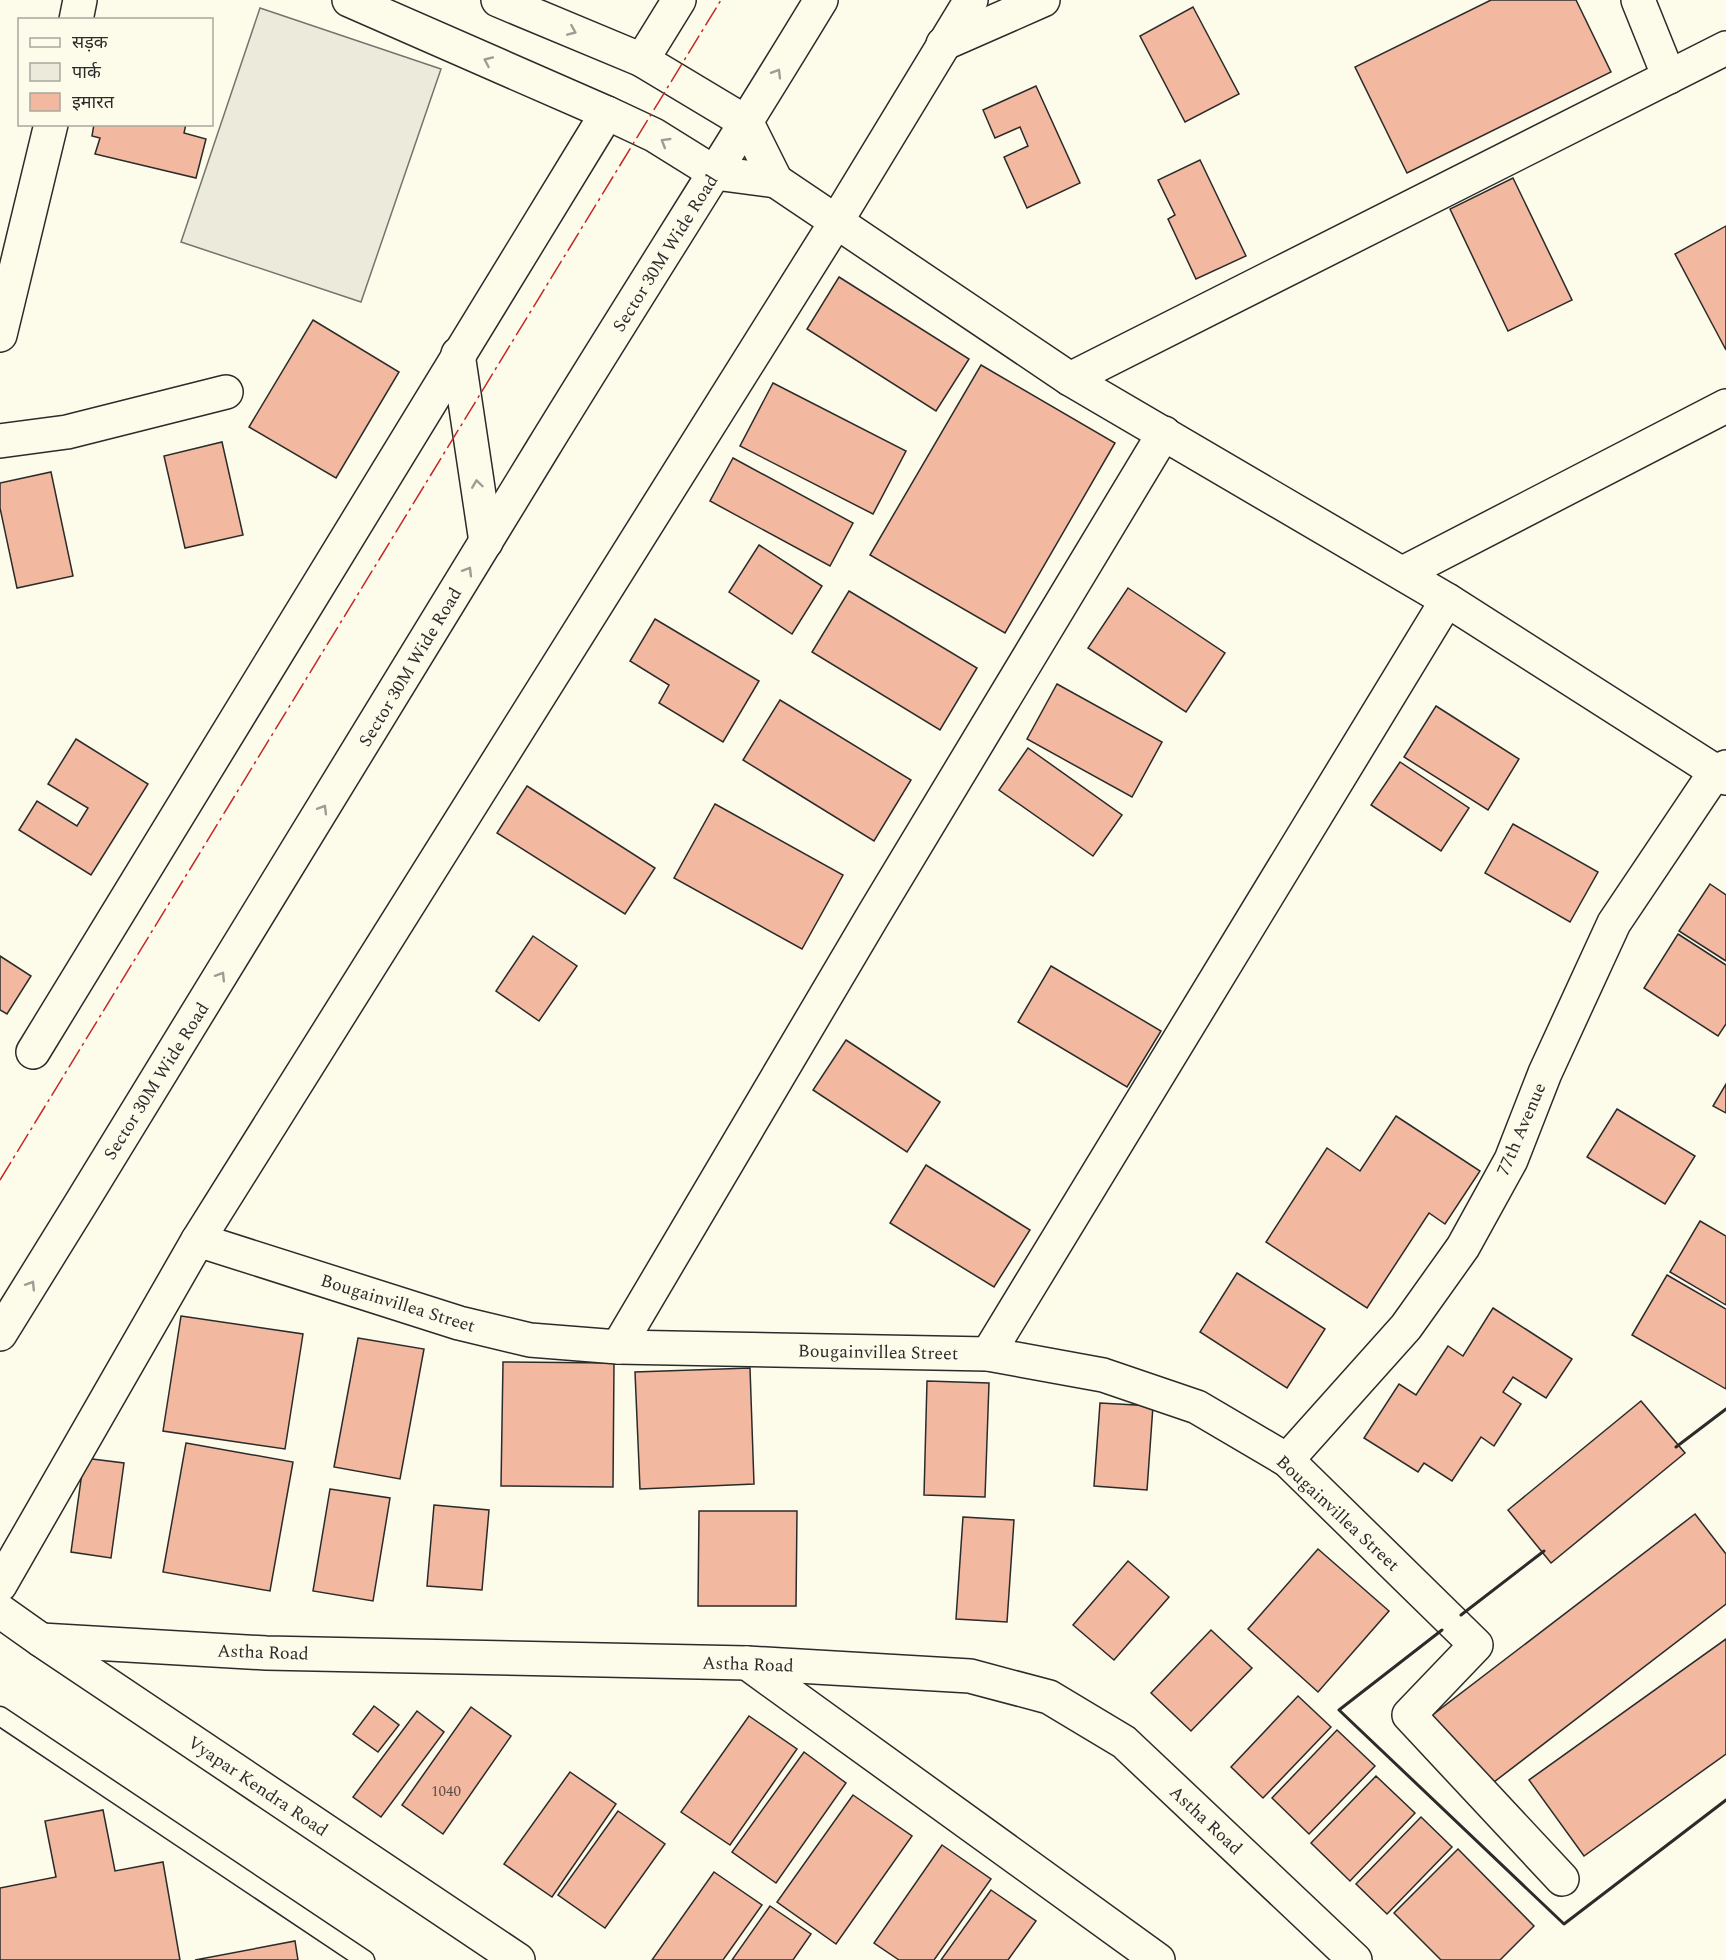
<svg xmlns="http://www.w3.org/2000/svg" width="1726" height="1960" font-family="Spectral,'Noto Sans Devanagari',serif">
	<style>
		.green { fill: #ecebdb; stroke: #74746e; stroke-width: 1.5 }
		.building { fill: #f2b8a0; stroke: #2b2b2b; stroke-width: 1.5 }
		.lines { fill: none; stroke-linecap: round; stroke-linejoin: round }
		.lane-casing { stroke: #2b2b2b; stroke-width: 21 }
		.street-casing { stroke: #2b2b2b; stroke-width: 36 }
		.secondary-casing { stroke: #2b2b2b; stroke-width: 36 }
		.lane { stroke: #fdfbea; stroke-width: 18 }
		.street { stroke: #fdfbea; stroke-width: 33 }
		.secondary { stroke: #fdfbea; stroke-width: 33 }
		.wall { stroke: #2b2b2b; stroke-width: 3 }
		.power { stroke: #c62828; stroke-width: 1.5; stroke-dasharray: 21 4.5 3 4.5; stroke-linecap: butt }
		.oneway { stroke: #9e9d94 }
		.labels { text-anchor: middle; stroke-width: 4.5; stroke-linejoin: round; paint-order: stroke }
		.number-label { font-size: 15px; fill: #5d4e48 }
		.street-label { font-size: 18px; fill: #2b2b2b; stroke: #fdfbea }
	</style>
	<rect width="100%" height="100%" fill="#fdfbea"/>
	<path class="green" d="M260,8L441,69L361,302L181,242Z"/>
	<g class="building">
		<path d="M1491,0H1576L1611,72L1407,173L1355,67Z"/>
		<path d="M1193,7L1239,94L1185,122L1140,36Z"/>
		<path d="M1036,86L1080,183L1027,208L1004,157L1028,146L1020,127L995,138L983,110Z"/>
		<path d="M94,124H186L184,133L206,139L196,178L95,154L100,138L92,136Z"/>
		<path d="M1200,160L1246,256L1196,279L1168,219L1175,215L1158,180Z"/>
		<path d="M1513,178L1572,300L1508,331L1450,209Z"/>
		<path d="M1726,226V350L1675,254Z"/>
		<path d="M839,277L969,359L936,411L807,329Z"/>
		<path d="M313,320L399,372L336,478L249,427Z"/>
		<path d="M981,365L1115,443L1005,633L870,555Z"/>
		<path d="M773,383L906,451L873,514L740,446Z"/>
		<path d="M222,442L243,535L185,548L164,456Z"/>
		<path d="M733,458L853,523L830,566L710,501Z"/>
		<path d="M51,472L73,576L17,588L0,508V483Z"/>
		<path d="M759,545L822,586L792,634L729,592Z"/>
		<path d="M1128,588L1225,653L1186,712L1088,648Z"/>
		<path d="M849,591L977,668L940,730L812,652Z"/>
		<path d="M655,619L759,681L723,742L659,703L669,685L630,661Z"/>
		<path d="M1057,684L1162,742L1132,797L1027,739Z"/>
		<path d="M780,700L911,780L874,841L743,760Z"/>
		<path d="M1436,706L1519,759L1488,810L1404,757Z"/>
		<path d="M76,739L148,784L91,875L19,830L37,801L77,826L88,808L48,784Z"/>
		<path d="M1028,748L1122,815L1093,856L999,790Z"/>
		<path d="M1400,762L1469,808L1441,851L1371,805Z"/>
		<path d="M527,786L655,868L625,914L497,833Z"/>
		<path d="M715,804L843,875L802,949L674,878Z"/>
		<path d="M1513,824L1598,872L1570,922L1485,873Z"/>
		<path d="M1710,884L1726,895V961L1679,931Z"/>
		<path d="M1678,934L1726,965V1024L1718,1036L1644,988Z"/>
		<path d="M533,936L577,966L539,1021L496,991Z"/>
		<path d="M0,956L31,976L7,1014L0,1010Z"/>
		<path d="M1051,966L1161,1031L1127,1087L1018,1022Z"/>
		<path d="M846,1040L940,1102L907,1152L813,1090Z"/>
		<path d="M1726,1084V1113L1713,1106Z"/>
		<path d="M1617,1109L1695,1156L1665,1204L1587,1157Z"/>
		<path d="M1396,1116L1480,1171L1445,1224L1429,1213L1367,1308L1266,1242L1327,1148L1360,1171Z"/>
		<path d="M926,1165L1030,1230L994,1287L890,1223Z"/>
		<path d="M1700,1221L1726,1236V1305L1670,1272Z"/>
		<path d="M1237,1273L1325,1329L1287,1388L1200,1332Z"/>
		<path d="M1667,1275L1726,1309V1389L1632,1335Z"/>
		<path d="M1493,1308L1572,1359L1546,1398L1513,1377L1503,1392L1521,1404L1494,1446L1481,1437L1452,1481L1424,1463L1418,1472L1364,1438L1399,1384L1416,1395L1448,1346L1463,1356Z"/>
		<path d="M181,1316L303,1334L285,1449L163,1431Z"/>
		<path d="M358,1338L424,1349L400,1479L334,1467Z"/>
		<path d="M503,1362L614,1363L613,1487L501,1486Z"/>
		<path d="M750,1368L754,1484L640,1489L635,1372Z"/>
		<path d="M927,1381L989,1383L985,1497L924,1495Z"/>
		<path d="M1641,1401L1685,1453L1551,1563L1508,1510Z"/>
		<path d="M1100,1403L1153,1406L1147,1490L1094,1486Z"/>
		<path d="M186,1443L293,1462L270,1591L163,1572Z"/>
		<path d="M84,1458L124,1463L111,1558L71,1552Z"/>
		<path d="M330,1489L390,1498L373,1601L313,1591Z"/>
		<path d="M434,1505L489,1510L482,1590L427,1586Z"/>
		<path d="M699,1511H797L796,1606H698Z"/>
		<path d="M1695,1514L1726,1554V1604L1481,1792L1426,1720Z"/>
		<path d="M963,1517L1014,1520L1007,1622L956,1619Z"/>
		<path d="M1318,1549L1389,1611L1318,1692L1248,1629Z"/>
		<path d="M1128,1561L1169,1597L1114,1660L1073,1625Z"/>
		<path d="M1211,1630L1252,1668L1191,1731L1151,1693Z"/>
		<path d="M1726,1639V1754L1584,1856L1529,1780Z"/>
		<path d="M1298,1696L1331,1727L1263,1798L1231,1767Z"/>
		<path d="M374,1706L399,1725L378,1752L353,1734Z"/>
		<path d="M471,1707L511,1736L443,1834L402,1805Z"/>
		<path d="M417,1711L444,1732L381,1817L353,1797Z"/>
		<path d="M749,1716L797,1749L730,1845L681,1812Z"/>
		<path d="M1337,1730L1375,1766L1309,1834L1272,1798Z"/>
		<path d="M804,1752L846,1783L776,1883L732,1852Z"/>
		<path d="M570,1772L616,1804L552,1897L504,1864Z"/>
		<path d="M1376,1776L1415,1813L1350,1881L1311,1843Z"/>
		<path d="M853,1795L912,1836L836,1944L777,1902Z"/>
		<path d="M103,1810L115,1871L163,1862L180,1960H0V1888L56,1877L45,1821Z"/>
		<path d="M618,1811L665,1844L605,1928L558,1895Z"/>
		<path d="M1421,1817L1452,1847L1387,1914L1356,1884Z"/>
		<path d="M942,1845L991,1879L934,1960H899L874,1943Z"/>
		<path d="M1458,1849L1534,1926L1500,1960H1441L1394,1913Z"/>
		<path d="M714,1872L762,1905L723,1960H652Z"/>
		<path d="M991,1890L1036,1921L1008,1960H941Z"/>
		<path d="M770,1906L811,1934L793,1960H732Z"/>
		<path d="M295,1941L298,1960H195Z"/>
	</g>
	<g class="lines">
		<g class="lane-casing">
			<path id="lane" d="M0,1716L365,1960"/>
		</g>
		<g class="street-casing">
			<g id="street">
				<path d="M1638,0L1669,77"/>
				<path d="M76,20L80,0"/>
				<path d="M943,44L1043,0"/>
				<path d="M642,60L679,0"/>
				<path d="M776,181L1070,379L1447,600L1726,778"/>
				<path d="M0,335L51,124"/>
				<path d="M1070,379L1726,48"/>
				<path d="M0,441L67,432L226,392"/>
				<path d="M1403,573L1726,406"/>
				<path d="M33,1052L607,113"/>
				<path d="M198,1240L459,1323L530,1340L618,1347L988,1354L1103,1375L1197,1407L1287,1460L1476,1645L1409,1715L1562,1879"/>
				<path d="M618,1347L874,914L1164,433"/>
				<path d="M988,1354L1447,600"/>
				<path d="M1287,1460L1406,1327L1463,1247L1511,1160L1545,1073L1614,923L1716,771L1726,767"/>
				<path d="M0,1585L198,1240L836,222L971,0"/>
				<path d="M0,1611L41,1640L518,1960"/>
				<path d="M41,1640L266,1653L747,1663L970,1676L1049,1697L1124,1742L1355,1960"/>
				<path d="M747,1663L1158,1960"/>
			</g>
		</g>
		<g class="secondary-casing">
			<g id="secondary">
				<path d="M349,0L607,113L654,135L715,173L776,181"/>
				<path d="M498,0L642,60L747,123L776,181"/>
				<path d="M458,354L486,542"/>
				<path d="M0,1334C183,1040 361,743 543,448C635,298 730,150 821,0"/>
			</g>
		</g>
		<use href="#lane" class="lane"/>
		<use href="#street" class="street"/>
		<use href="#secondary" class="secondary"/>
		<g class="wall">
			<path d="M1676,1447L1726,1409"/>
			<path d="M1461,1615L1544,1551"/>
			<path d="M1442,1630L1339,1710L1564,1924L1726,1800"/>
		</g>
		<path class="power" d="M0,1180L721,0"/>
	</g>
	<defs><path id="oneway-chevron" d="M-2-3.5L2.5 0L-2 3.5" fill="none" stroke-width="1.6" stroke-linecap="round" stroke-linejoin="round" transform="scale(1.5)"/></defs>
	<g class="oneway">
		<use href="#oneway-chevron" transform="translate(572 31) rotate(23)"/>
		<use href="#oneway-chevron" transform="translate(488 61) rotate(-156)"/>
		<use href="#oneway-chevron" transform="translate(777 73) rotate(-59)"/>
		<use href="#oneway-chevron" transform="translate(665 142) rotate(-149)"/>
		<use href="#oneway-chevron" transform="translate(477 484) rotate(-98)"/>
		<use href="#oneway-chevron" transform="translate(468 571) rotate(-59)"/>
		<use href="#oneway-chevron" transform="translate(323 809) rotate(-59)"/>
		<use href="#oneway-chevron" transform="translate(221 976) rotate(-58)"/>
		<use href="#oneway-chevron" transform="translate(31 1285) rotate(-58)"/>
	</g>
	<g class="labels">
		<g class="number-label">
			<text x="446" y="1796">1040</text>
		</g>
		<g class="street-label">
			<text transform="translate(665 253) rotate(-58)" y="6">Sector 30M Wide Road</text>
			<text transform="translate(410 667) rotate(-59)" y="6">Sector 30M Wide Road</text>
			<text transform="translate(156 1081) rotate(-58)" y="6">Sector 30M Wide Road</text>
			<text transform="translate(1521 1129) rotate(-67)" y="6">77th Avenue</text>
			<text transform="translate(398 1303) rotate(17)" y="6">Bougainvillea Street</text>
			<text transform="translate(878 1352) rotate(1)" y="6">Bougainvillea Street</text>
			<text transform="translate(1338 1513) rotate(43)" y="6">Bougainvillea Street</text>
			<text transform="translate(263 1652) rotate(2)" y="6">Astha Road</text>
			<text transform="translate(748 1664) rotate(2)" y="6">Astha Road</text>
			<text transform="translate(258 1786) rotate(34)" y="6">Vyapar Kendra Road</text>
			<text transform="translate(1206 1820) rotate(43)" y="6">Astha Road</text>
		</g>
	</g>
	<rect x="18" y="18" width="195" height="108" fill="#fdfbea" stroke="#a9a89e" stroke-width="1.5"/>
	<rect x="30" y="38" width="30" height="9" fill="#fdfbea" stroke="#a9a89e" stroke-width="1.5"/>
	<text x="72" y="48" font-size="18" fill="#2b2b2b">सड़क</text>
	<rect x="30" y="63" width="30" height="18" fill="#ecebdb" stroke="#a9a89e" stroke-width="1.5"/>
	<text x="72" y="78" font-size="18" fill="#2b2b2b">पार्क</text>
	<rect x="30" y="93" width="30" height="18" fill="#f2b8a0" stroke="#a9a89e" stroke-width="1.5"/>
	<text x="72" y="108" font-size="18" fill="#2b2b2b">इमारत</text>
</svg>
